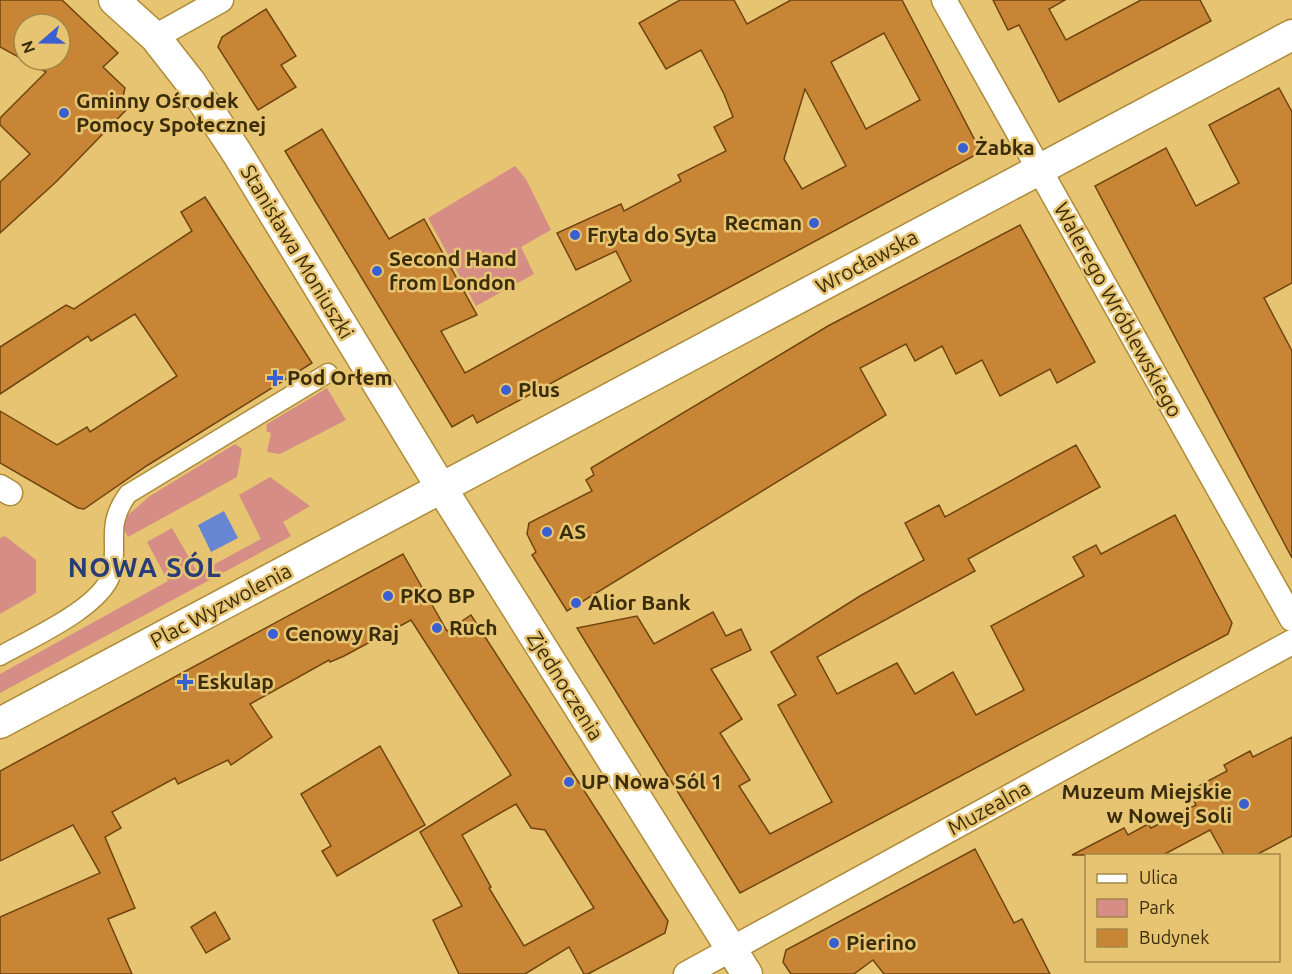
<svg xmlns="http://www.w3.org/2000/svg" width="1292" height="974" font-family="Ubuntu,sans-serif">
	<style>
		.green { fill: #d58d85 }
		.water { fill: #6686d4 }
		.building { fill: #c98536; stroke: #6f440f; stroke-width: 1.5; fill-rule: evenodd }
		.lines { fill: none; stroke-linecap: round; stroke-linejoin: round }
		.pedestrian-casing { stroke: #ad8b38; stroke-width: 21 }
		.minor-casing { stroke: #ad8b38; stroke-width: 27 }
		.tertiary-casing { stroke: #ad8b38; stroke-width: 33 }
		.pedestrian { stroke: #fff; stroke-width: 18 }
		.minor { stroke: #fff; stroke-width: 24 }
		.tertiary { stroke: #fff; stroke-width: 30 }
		.poi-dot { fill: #395fd0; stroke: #e7c472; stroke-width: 2 }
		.labels { text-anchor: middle; stroke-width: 5; stroke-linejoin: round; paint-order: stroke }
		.poi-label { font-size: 21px; font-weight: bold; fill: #3b2d09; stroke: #e7c472; text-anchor: start }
		.street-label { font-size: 21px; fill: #3b2d09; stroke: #e7c472 }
		.district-label { font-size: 27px; font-weight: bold; letter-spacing: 1.5px; fill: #283d75; stroke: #e7c472 }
	</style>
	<rect width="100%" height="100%" fill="#e7c472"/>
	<g class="green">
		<path d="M515,166L526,179L551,230L521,247L534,274L476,306L428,218Z"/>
		<path d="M327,388L346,420L280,454L267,452L271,433L266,431L267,424Z"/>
		<path d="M235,444L242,449L237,477L128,537L120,522L150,496Z"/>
		<path d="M270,477L310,506L283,522L291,536L0,693V674L168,581L147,542L172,528L198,573L261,539L239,495Z"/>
		<path d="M5,536L36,560V593L0,614V538Z"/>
	</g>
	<path class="water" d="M224,511L238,538L211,552L198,525Z"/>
	<g class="building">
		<path d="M0,0H62L118,53L103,67L125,88L122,101L129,107L57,181L0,233V182L30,154L0,125V118L46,72L24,60H60V24H24V60L0,47Z"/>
		<path d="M680,0H734L747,24L791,0H902L981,152L477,423L473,415L452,427L285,151L322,129L389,239L424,219L477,315L441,331L465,373L631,281L616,251L576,270L557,233L621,204L624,211L681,181L678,175L726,151L714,127L733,117L724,94L701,50L666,69L639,23ZM884,33L920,100L866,129L831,62ZM805,89L846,166L802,189L784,159Z"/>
		<path d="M993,0H1065L1049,9L1066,40L1141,0H1200L1211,21L1059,102L1019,25L1008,30Z"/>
		<path d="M266,9L296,56L281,65L296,87L258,110L218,47L222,37Z"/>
		<path d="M1279,88L1292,112V283L1264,298L1292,351V558L1095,186L1166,148L1196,206L1239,183L1209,125Z"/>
		<path d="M205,197L312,363L148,465L84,509L78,508L0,463V411L57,445L87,427L90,432L177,376L135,314L91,341L88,336L0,394V347L66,305L74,309L192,231L181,212Z"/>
		<path d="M1020,225L1095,362L1057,383L1050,369L1000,396L982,360L956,374L942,346L915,361L906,344L860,368L886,415L567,611L532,555L536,552L527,534L529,523L592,491L586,480L594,475L591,468L828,326Z"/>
		<path d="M1076,445L1100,487L968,559L975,571L817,657L837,694L897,663L915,694L953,672L976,715L1024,690L991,626L1084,576L1073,557L1096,545L1101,554L1175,515L1232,623L1228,634L740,893L577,628L637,616L654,644L713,612L726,636L741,629L751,650L711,669L742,719L720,733L750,780L739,786L770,834L832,802L778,705L796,695L771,652L860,596L924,560L905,523L939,505L945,517Z"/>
		<path d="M403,554L447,631L471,615L668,921L665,933L588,974H584L569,947L525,974H459L433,920L462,906L420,832L511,775L411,620L344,656L330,662L329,660L250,704L272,737L231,765L228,760L178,784L175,778L112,812L121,828L105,837L135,908L108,919L132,974H0V917L100,873L73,825L0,861V771ZM516,804L531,828L545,830L594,908L524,946L489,888L491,887L462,835Z"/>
		<path d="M1292,737V836L1256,855H1224L1210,830L1163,855H1072L1124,828L1128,835L1148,824L1151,828L1196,805L1189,791L1227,771L1224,765L1250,751L1253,757Z"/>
		<path d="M380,746L425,825L337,876L322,851L331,846L301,794Z"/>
		<path d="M975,849L1014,923L1022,919L1050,974H884L873,960L854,974H791L783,962L786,950Z"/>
		<path d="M215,912L230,939L206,953L191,927Z"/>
	</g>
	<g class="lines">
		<g class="pedestrian-casing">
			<path id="pedestrian" d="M0,656C30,639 100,608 111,575C120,543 104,527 128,494L328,373"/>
		</g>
		<g class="minor-casing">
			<g id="minor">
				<path d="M944,0L1292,619"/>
				<path d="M155,37L221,0"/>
				<path d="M0,487L10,493"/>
				<path d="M686,974L1292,642"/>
			</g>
		</g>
		<g class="tertiary-casing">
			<g id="tertiary">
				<path d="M114,0L155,37L191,83L237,153L442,489L747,974"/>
				<path d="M0,723L1292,35"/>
			</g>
		</g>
		<use href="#pedestrian" class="pedestrian"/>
		<use href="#minor" class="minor"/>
		<use href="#tertiary" class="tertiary"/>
	</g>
	<g class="poi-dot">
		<circle cx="64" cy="113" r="6"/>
		<circle cx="963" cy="148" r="6"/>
		<circle cx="814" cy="223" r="6"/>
		<circle cx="575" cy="235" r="6"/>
		<circle cx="377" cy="271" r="6"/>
		<path d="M272 369h6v6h6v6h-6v6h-6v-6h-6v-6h6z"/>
		<circle cx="506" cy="390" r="6"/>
		<circle cx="547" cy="532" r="6"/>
		<circle cx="388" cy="596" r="6"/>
		<circle cx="576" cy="603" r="6"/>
		<circle cx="437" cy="628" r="6"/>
		<circle cx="273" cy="634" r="6"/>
		<path d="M182 673h6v6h6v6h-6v6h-6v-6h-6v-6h6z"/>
		<circle cx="569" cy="782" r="6"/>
		<circle cx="1244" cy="804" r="6"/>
		<circle cx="834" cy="943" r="6"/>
	</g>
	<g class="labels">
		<g class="poi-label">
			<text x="76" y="108">Gminny Ośrodek<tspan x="76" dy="24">Pomocy Społecznej</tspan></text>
			<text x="975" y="155">Żabka</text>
			<text x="802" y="230" text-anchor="end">Recman</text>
			<text x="587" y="242">Fryta do Syta</text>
			<text x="389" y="266">Second Hand<tspan x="389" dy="24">from London</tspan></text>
			<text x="287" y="385">Pod Orłem</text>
			<text x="518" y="397">Plus</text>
			<text x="559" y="539">AS</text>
			<text x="400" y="603">PKO BP</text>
			<text x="588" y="610">Alior Bank</text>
			<text x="449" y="635">Ruch</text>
			<text x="285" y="641">Cenowy Raj</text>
			<text x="197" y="689">Eskulap</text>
			<text x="581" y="789">UP Nowa Sól 1</text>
			<text x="1232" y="799" text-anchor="end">Muzeum Miejskie<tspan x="1232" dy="24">w Nowej Soli</tspan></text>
			<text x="846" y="950">Pierino</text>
		</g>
		<g class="street-label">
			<text transform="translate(297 252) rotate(59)" y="7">Stanisława Moniuszki</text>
			<text transform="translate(867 262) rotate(-28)" y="7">Wrocławska</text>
			<text transform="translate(1118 310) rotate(61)" y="7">Walerego Wróblewskiego</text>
			<text transform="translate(221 606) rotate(-28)" y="7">Plac Wyzwolenia</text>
			<text transform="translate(565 686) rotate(58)" y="7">Zjednoczenia</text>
			<text transform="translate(989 808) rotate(-29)" y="7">Muzealna</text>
		</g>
		<g class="district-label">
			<text x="145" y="577">NOWA SÓL</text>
		</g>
	</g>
	<rect x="1085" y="854" width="195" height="108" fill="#e7c472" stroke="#a28848" stroke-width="1.5"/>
	<rect x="1097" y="874" width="30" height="9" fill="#ffffff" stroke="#a28848" stroke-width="1.5"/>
	<text x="1139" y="884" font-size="18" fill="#3b2d09">Ulica</text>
	<rect x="1097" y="899" width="30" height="18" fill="#d58d85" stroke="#a28848" stroke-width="1.5"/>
	<text x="1139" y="914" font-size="18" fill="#3b2d09">Park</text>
	<rect x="1097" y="929" width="30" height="18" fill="#c98536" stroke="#a28848" stroke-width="1.5"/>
	<text x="1139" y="944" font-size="18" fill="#3b2d09">Budynek</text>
	<g transform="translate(42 42) rotate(250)"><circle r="28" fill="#e7c472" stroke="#a28848" stroke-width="1.5"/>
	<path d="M0-4.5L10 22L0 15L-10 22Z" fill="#395fd0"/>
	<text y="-9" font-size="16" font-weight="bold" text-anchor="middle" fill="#3b2d09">N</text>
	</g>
</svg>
